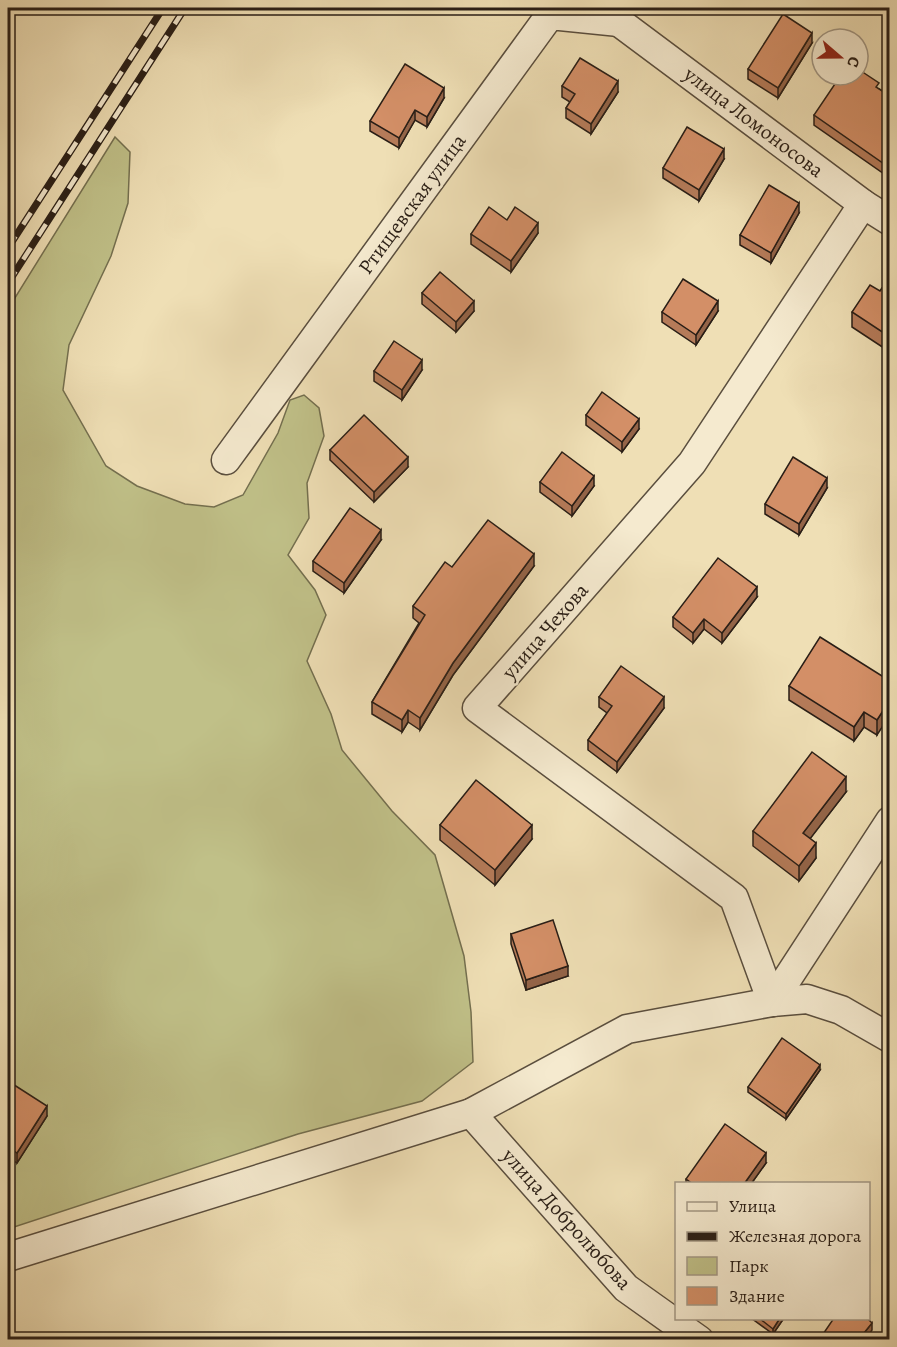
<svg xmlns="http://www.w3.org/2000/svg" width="897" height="1347" font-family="Alegreya,serif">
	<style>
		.green { fill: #c0c088; stroke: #746f4f; stroke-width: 1.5 }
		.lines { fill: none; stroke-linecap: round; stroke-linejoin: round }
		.minor-casing { stroke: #5a4e3e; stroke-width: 31 }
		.minor { stroke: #f5eacf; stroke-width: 28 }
		.rail-casing { stroke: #291e16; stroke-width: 7 }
		.rail { stroke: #f5eacf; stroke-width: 4.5; stroke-dasharray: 14; stroke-linecap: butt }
		.wall { fill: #b57b59; stroke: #291e16; stroke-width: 1.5 }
		.shaded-wall { fill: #946448; stroke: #291e16; stroke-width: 1.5 }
		.building { fill: #d38f67; stroke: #291e16; stroke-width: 1.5 }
		.labels { text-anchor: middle; stroke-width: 5; stroke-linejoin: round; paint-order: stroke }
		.street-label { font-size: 21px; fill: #291e16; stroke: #f5eacf }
	</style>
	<rect width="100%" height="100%" fill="#efdfb5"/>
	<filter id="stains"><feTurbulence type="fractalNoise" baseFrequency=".00333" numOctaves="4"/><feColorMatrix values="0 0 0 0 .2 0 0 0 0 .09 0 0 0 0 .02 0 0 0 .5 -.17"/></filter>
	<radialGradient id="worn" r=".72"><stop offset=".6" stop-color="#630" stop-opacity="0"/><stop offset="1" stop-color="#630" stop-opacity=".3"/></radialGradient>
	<path class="green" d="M115,137L130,152L128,203L111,256L69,345L63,390L106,466L137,486L185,504L214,507L243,495L278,433L290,400L304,395L319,408L324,436L307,483L309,518L288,555L315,590L326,615L307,661L331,714L342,750L392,811L435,855L464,956L471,1012L473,1062L422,1101L298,1134L8,1229V309Z"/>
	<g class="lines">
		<g class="minor-casing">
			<g id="minor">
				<path d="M619,22L863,204L890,221"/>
				<path d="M226,460L550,15L619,22L618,8"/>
				<path d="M772,1002L734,898L477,708L692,463L863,204"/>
				<path d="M772,1002L890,821"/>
				<path d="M471,1113L626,1288L699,1340"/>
				<path d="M8,1257L471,1113L627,1029L772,1002L807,999L841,1010L890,1038"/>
			</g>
		</g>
		<use href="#minor" class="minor"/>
		<g class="rail-casing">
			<g id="rail">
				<path d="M8,248L163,8"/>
				<path d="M8,283L185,8"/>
			</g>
		</g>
		<use href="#rail" class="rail"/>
	</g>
	<g class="wall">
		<path d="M812,43L778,98L748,79V69Z"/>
		<path d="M562,86L618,92L591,134L566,118V108L570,102L562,97Z"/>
		<path d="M879,89L890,96V178L814,125V115Z"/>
		<path d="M444,98L427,127L415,120L399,148L370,131V121Z"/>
		<path d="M724,159L699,201L663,178V168Z"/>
		<path d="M799,213L771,263L740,245V235Z"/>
		<path d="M507,220L538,233L511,272L471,244V234Z"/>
		<path d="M890,277V352L852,327V312L880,291Z"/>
		<path d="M422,293L474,311L456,332L422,304Z"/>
		<path d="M718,311L696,345L662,322V312Z"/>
		<path d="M422,370L402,400L374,381V371Z"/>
		<path d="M586,415L639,429L622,452L586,425Z"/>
		<path d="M330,450L408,467L374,502L330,460Z"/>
		<path d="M540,482L594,486L572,516L540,492Z"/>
		<path d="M827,488L799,535L765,514V504Z"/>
		<path d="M381,540L344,593L313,571V561Z"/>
		<path d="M534,566L453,675L420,730L408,722L402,732L372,714V702L419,623L413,618V606L452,567Z"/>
		<path d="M757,597L722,643L704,629L693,643L673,627V617Z"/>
		<path d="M890,681L877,735L864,727L854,741L789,700V686Z"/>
		<path d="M599,697L664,708L617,772L588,750V740L607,713L599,707Z"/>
		<path d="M846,792L810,838L816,858L799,881L753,846V831Z"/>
		<path d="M440,825L532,839L495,885L440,840Z"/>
		<path d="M511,934L568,976L526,990L511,944Z"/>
		<path d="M820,1070L786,1119L748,1092V1087Z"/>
		<path d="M8,1081L47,1116L17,1163L8,1157Z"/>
		<path d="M766,1163L751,1184H686V1179Z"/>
		<path d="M751,1318H784L773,1334Z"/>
	</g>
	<g class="shaded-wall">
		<path d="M812,33V43L778,98V88Z"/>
		<path d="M618,81V92L591,134V124Z"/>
		<path d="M444,88V98L427,127V117Z"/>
		<path d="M415,110V120L399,148V138Z"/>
		<path d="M724,149V159L699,201V190Z"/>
		<path d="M799,203V213L771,263V253Z"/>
		<path d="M538,223V233L511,272V261Z"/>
		<path d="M474,301V311L456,332V322Z"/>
		<path d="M718,301V311L696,345V335Z"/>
		<path d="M422,360V370L402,400V390Z"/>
		<path d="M639,419V429L622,452V442Z"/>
		<path d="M408,457V467L374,502V492Z"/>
		<path d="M594,476V486L572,516V506Z"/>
		<path d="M827,478V488L799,535V524Z"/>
		<path d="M381,530V540L344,593V583Z"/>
		<path d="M534,554V566L453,675L420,730V718L453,663Z"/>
		<path d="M757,587V597L722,643V633Z"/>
		<path d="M704,619V629L693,643V633Z"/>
		<path d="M664,697V708L617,772V762Z"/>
		<path d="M890,700V715L877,735V720Z"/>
		<path d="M408,710V722L402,732V720Z"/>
		<path d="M864,712V727L854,741V727Z"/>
		<path d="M846,777V792L803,848V833Z"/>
		<path d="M532,825V839L495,885V870Z"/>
		<path d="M816,843V858L799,881V866Z"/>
		<path d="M568,966V976L526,990V980Z"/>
		<path d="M820,1065V1070L786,1119V1114Z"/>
		<path d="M47,1106V1116L17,1163V1153Z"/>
		<path d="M766,1153V1163L751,1184H744Z"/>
		<path d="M780,1318H784L773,1334V1329Z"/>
		<path d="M872,1323V1330L865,1340L864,1333Z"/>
	</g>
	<g class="building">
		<path d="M783,14L812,33L778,88L748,69Z"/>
		<path d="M580,58L618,81L591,124L566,108L575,94L562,86Z"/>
		<path d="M405,64L444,88L427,117L415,110L399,138L370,121Z"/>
		<path d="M858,69L879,83L876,87L890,96V168L814,115L841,75H858Z"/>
		<path d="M687,127L724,149L699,190L663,168Z"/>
		<path d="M769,185L799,203L771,253L740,235Z"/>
		<path d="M489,207L507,220L515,207L538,223L511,261L471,234Z"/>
		<path d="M440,272L474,301L456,322L422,293Z"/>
		<path d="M890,277V337L852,312L870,285L880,291Z"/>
		<path d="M683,279L718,301L696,335L662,312Z"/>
		<path d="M394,341L422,360L402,390L374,371Z"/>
		<path d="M602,392L639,419L622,442L586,415Z"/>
		<path d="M364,415L408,457L374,492L330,450Z"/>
		<path d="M562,452L594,476L572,506L540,482Z"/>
		<path d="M793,457L827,478L799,524L765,504Z"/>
		<path d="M350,508L381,530L344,583L313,561Z"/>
		<path d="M488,520L534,554L453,663L420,718L408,710L402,720L372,702L425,615L413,606L445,562L452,567Z"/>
		<path d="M718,558L757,587L722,633L704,619L693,633L673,617Z"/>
		<path d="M820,637L890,681V700L877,720L864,712L854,727L789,686Z"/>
		<path d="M621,666L664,697L617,762L588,740L612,706L599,697Z"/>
		<path d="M812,752L846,777L803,833L816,843L799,866L753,831Z"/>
		<path d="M476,780L532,825L495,870L440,825Z"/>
		<path d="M553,920L568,966L526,980L511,934Z"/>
		<path d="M782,1038L820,1065L786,1114L748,1087Z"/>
		<path d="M8,1081L47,1106L17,1153L8,1147Z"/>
		<path d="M725,1124L766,1153L744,1184H693L686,1179Z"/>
		<path d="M759,1318H780L773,1329Z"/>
		<path d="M834,1318H867L872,1323L864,1333L871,1340H819Z"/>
	</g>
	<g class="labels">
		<g class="street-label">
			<text transform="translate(754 122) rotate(37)" y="7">улица Ломоносова</text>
			<text transform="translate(412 204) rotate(-54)" y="7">Ртищевская улица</text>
			<text transform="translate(545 631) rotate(-49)" y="7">улица Чехова</text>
			<text transform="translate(567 1219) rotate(48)" y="7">улица Добролюбова</text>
		</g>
	</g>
	<rect width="897" height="1347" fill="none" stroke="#efdfb5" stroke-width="30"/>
	<rect x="9" y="9" width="879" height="1329" fill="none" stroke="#291e16" stroke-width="3"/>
	<rect x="15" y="15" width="867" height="1317" fill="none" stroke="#291e16" stroke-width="1.5"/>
	<rect x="675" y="1182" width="195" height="138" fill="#f5eacf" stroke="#a39885" stroke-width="1.5"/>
	<rect x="687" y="1202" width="30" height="9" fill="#f5eacf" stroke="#a39885" stroke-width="1.5"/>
	<text x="729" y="1212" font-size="18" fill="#291e16">Улица</text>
	<rect x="687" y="1232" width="30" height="9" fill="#291e16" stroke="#a39885" stroke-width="1.5"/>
	<text x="729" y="1242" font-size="18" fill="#291e16">Железная дорога</text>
	<rect x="687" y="1257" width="30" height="18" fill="#c0c088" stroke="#a39885" stroke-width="1.5"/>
	<text x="729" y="1272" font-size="18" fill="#291e16">Парк</text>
	<rect x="687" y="1287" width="30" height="18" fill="#d38f67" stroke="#a39885" stroke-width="1.5"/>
	<text x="729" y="1302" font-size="18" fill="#291e16">Здание</text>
	<g transform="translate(840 57) rotate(110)"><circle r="28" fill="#f5eacf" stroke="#a39885" stroke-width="1.5"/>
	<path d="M0-4.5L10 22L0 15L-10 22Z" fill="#8f2418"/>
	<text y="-9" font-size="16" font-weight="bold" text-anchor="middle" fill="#291e16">С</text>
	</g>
	<rect width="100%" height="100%" filter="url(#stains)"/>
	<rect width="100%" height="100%" fill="url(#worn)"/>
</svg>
